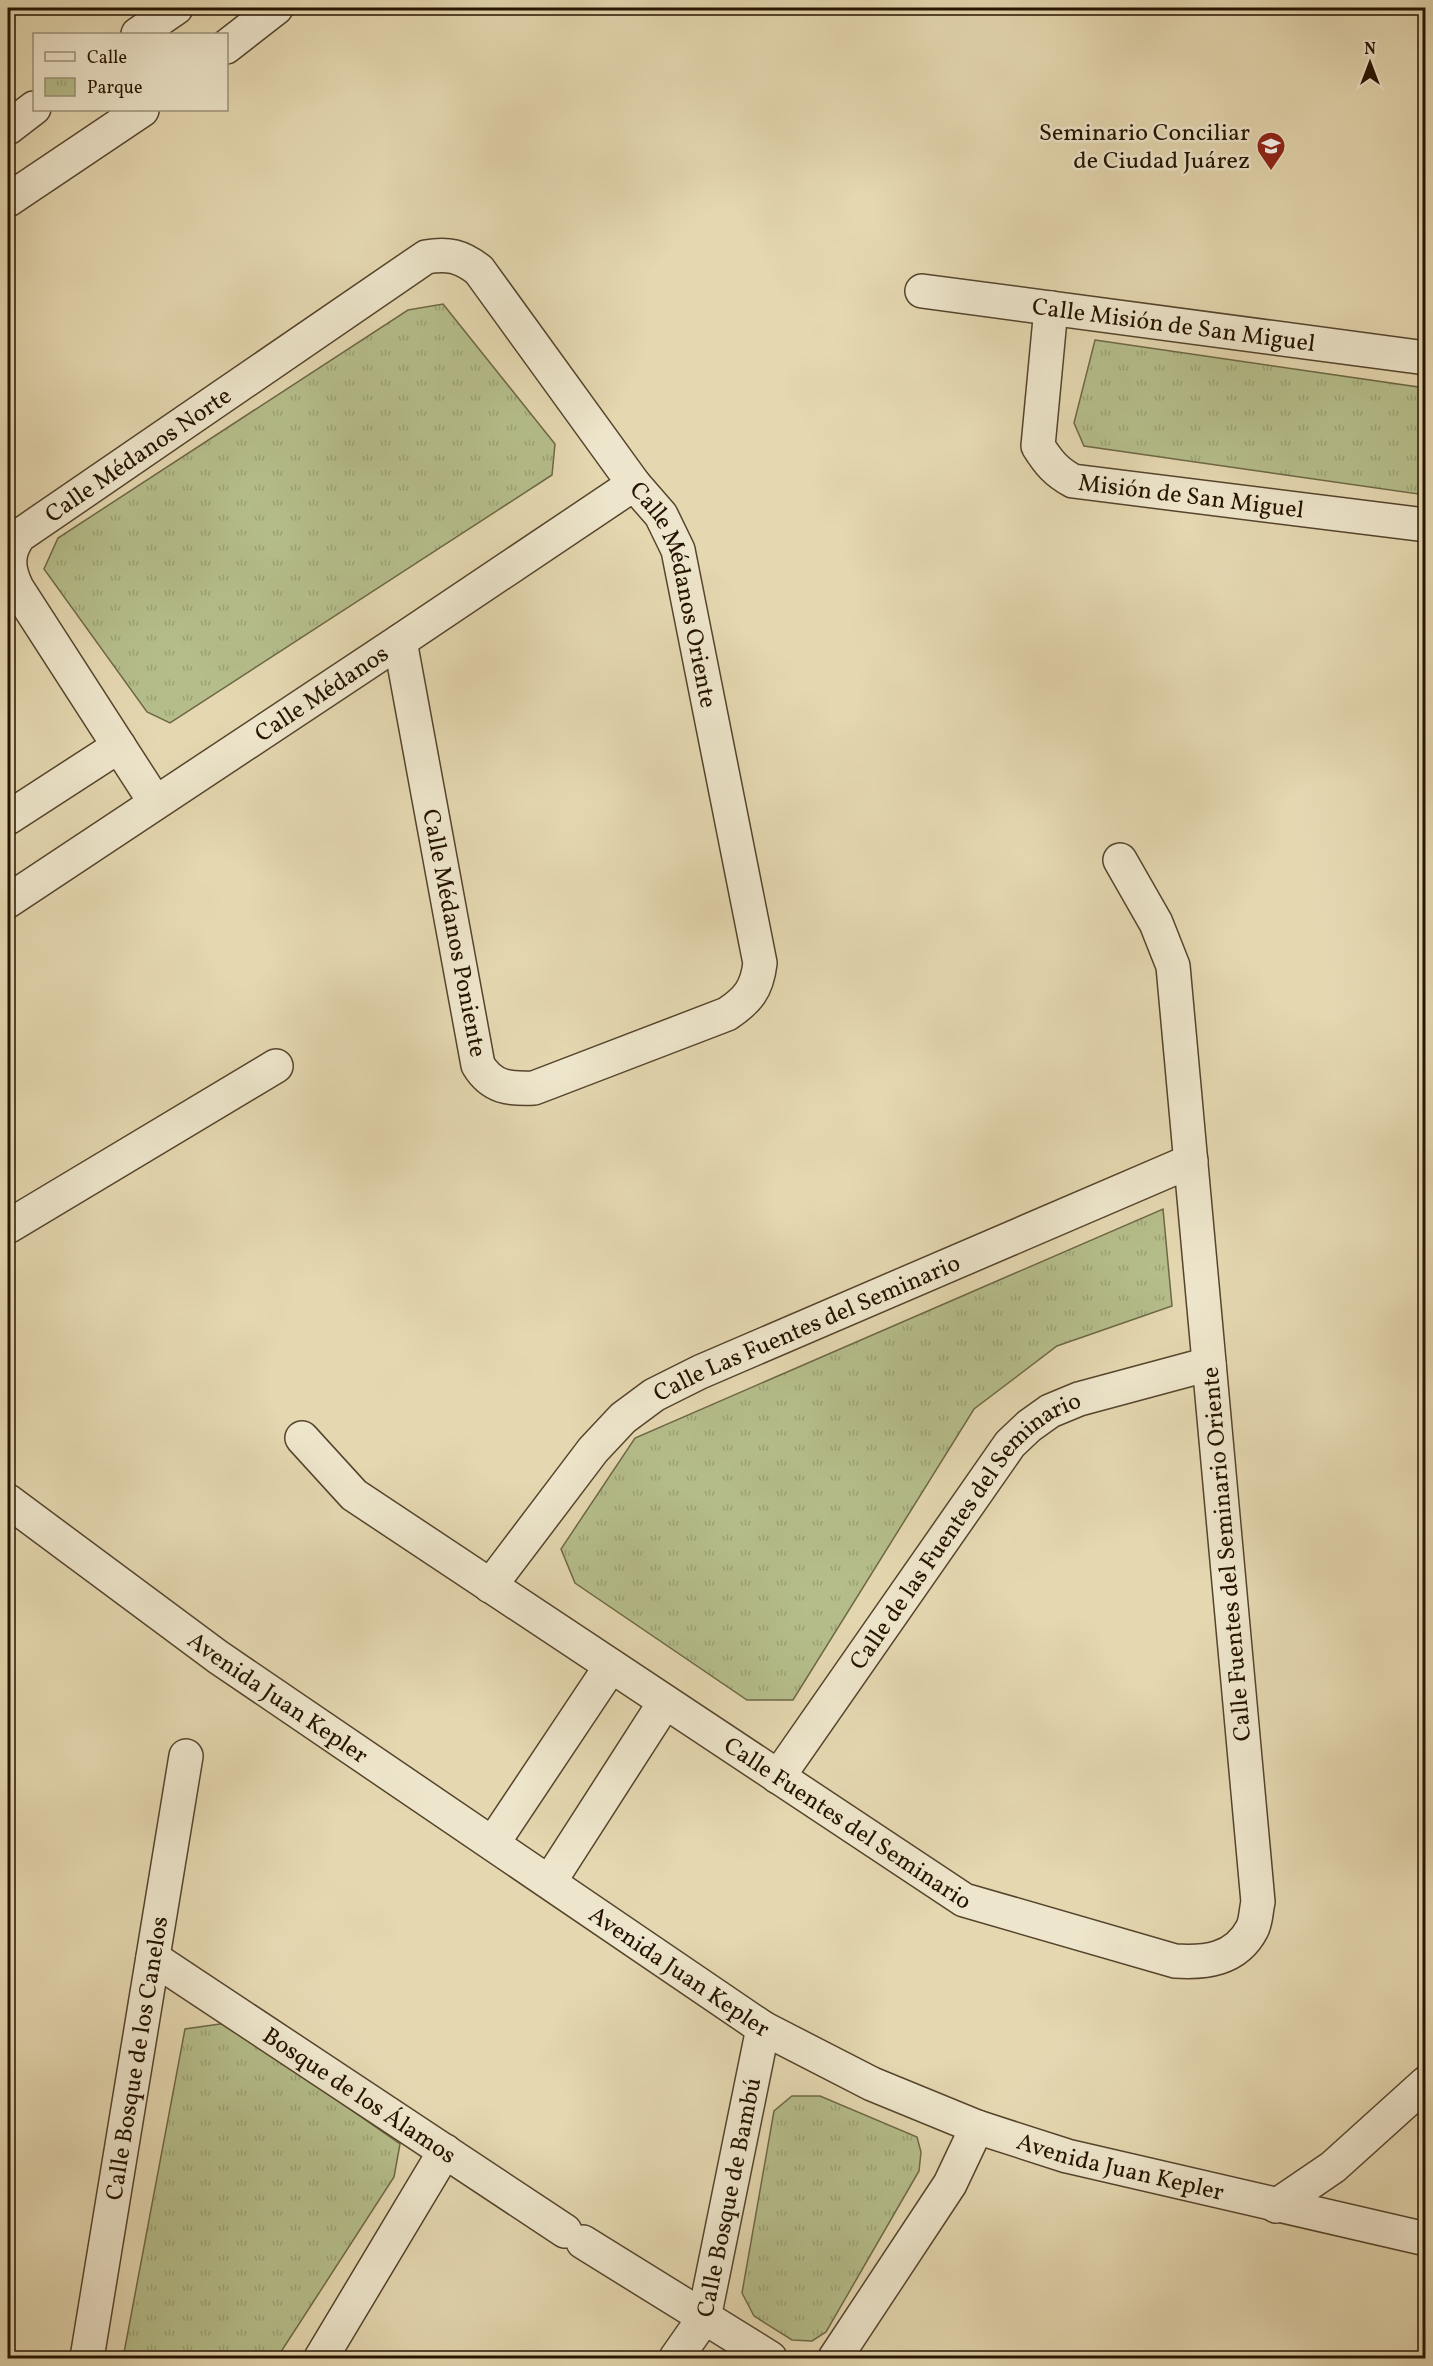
<svg xmlns="http://www.w3.org/2000/svg" width="1433" height="2366" font-family="Vollkorn,serif">
	<style>
		.park { fill: url(#park-tufts); stroke: #6d6846; stroke-width: 1.5 }
		.lines { fill: none; stroke-linecap: round; stroke-linejoin: round }
		.minor-casing { stroke: #55442c; stroke-width: 36 }
		.minor { stroke: #eee6cc; stroke-width: 33 }
		.labels { text-anchor: middle; stroke-width: 5; stroke-linejoin: round; paint-order: stroke }
		.poi-label { font-size: 24px; fill: #251300; stroke: #eee6cc; text-anchor: end }
		.street-label { font-size: 24px; fill: #251300; stroke: #eee6cc }
	</style>
	<defs>
		<pattern id="park-tufts" width="24" height="20" patternUnits="userSpaceOnUse" patternTransform="scale(1.5)"><rect width="24" height="20" fill="#b5be8b"/><path d="M3 7l-1-3M5 7V3M7 7l1-3M15 17l-1-3M17 17v-4M19 17l1-3" fill="none" stroke="#9ca276"/></pattern>
	</defs>
	<rect width="100%" height="100%" fill="#e5d8b1"/>
	<filter id="stains"><feTurbulence type="fractalNoise" baseFrequency=".00333" numOctaves="4"/><feColorMatrix values="0 0 0 0 .2 0 0 0 0 .09 0 0 0 0 .02 0 0 0 .5 -.17"/></filter>
	<radialGradient id="worn" r=".72"><stop offset=".6" stop-color="#630" stop-opacity="0"/><stop offset="1" stop-color="#630" stop-opacity=".3"/></radialGradient>
	<g class="park">
		<path d="M443,304L555,444L552,475L170,723L147,712L44,569L58,538L408,310Z"/>
		<path d="M1095,340L1425,388V495L1084,446L1074,423Z"/>
		<path d="M1163,1209L1172,1306L1057,1346L974,1409L793,1700H747L575,1583L561,1549L635,1438Z"/>
		<path d="M227,2023L400,2144L394,2177L277,2358H123L185,2029Z"/>
		<path d="M792,2096H820L917,2137L921,2152L919,2171L826,2332L812,2341L792,2340L754,2316L742,2293L774,2111Z"/>
	</g>
	<g class="lines">
		<g class="minor-casing">
			<g id="minor">
				<path d="M138,34L176,8"/>
				<path d="M226,47L276,8"/>
				<path d="M8,128L34,108"/>
				<path d="M8,200L142,110"/>
				<path id="s1" d="M922,291L1426,358"/>
				<path id="s2" d="M1051,308L1038,446C1048,462 1056,472 1073,481L1426,525"/>
				<path id="s3" d="M155,802L17,588C8,569 6,554 19,536L426,257C448,253 461,256 479,270L634,484L661,515L678,550L760,963C757,989 748,1000 727,1014L534,1088C509,1089 492,1088 478,1065L400,641"/>
				<path d="M8,818L119,746"/>
				<path id="s4" d="M8,901L400,641L634,484"/>
				<path d="M9,1226L276,1066"/>
				<path id="s5" d="M302,1438L354,1495L964,1900L1175,1961C1205,1963 1236,1960 1252,1929C1256,1922 1256,1910 1258,1902L1173,966L1156,923L1120,860"/>
				<path id="s6" d="M8,1501L218,1657L763,2028L872,2084L977,2127L1067,2156L1426,2239"/>
				<path id="s7" d="M490,1586L593,1450L623,1418L654,1395L700,1372L1191,1161"/>
				<path id="s8" d="M778,1777L1010,1444L1029,1426L1050,1411L1079,1399L1209,1364"/>
				<path d="M493,1843L611,1666"/>
				<path d="M550,1881L665,1702"/>
				<path id="s9" d="M153,1958L565,2231"/>
				<path d="M1276,2206L1333,2167L1426,2083"/>
				<path d="M583,2242L770,2358"/>
				<path id="s10" d="M87,2358L186,1756"/>
				<path d="M321,2358L445,2151"/>
				<path id="s11" d="M676,2358L704,2318L763,2028"/>
				<path d="M835,2358L950,2184L977,2127"/>
			</g>
		</g>
		<use href="#minor" class="minor"/>
	</g>
	<defs>
		<g id="school-pin" transform="scale(1.5)"><path d="M0 17L-7.5 6A9.5 9.5 0 1 1 7.5 6Z" fill="#8f2418" stroke="#eee6cc"/><path d="M0-5L7-2L0 1L-7-2ZM-4 1L0 2.5L4 1V4Q0 6-4 4Z" fill="#fff"/></g>
	</defs>
	<g fill-rule="evenodd">
		<use href="#school-pin" x="1271" y="146"/>
	</g>
	<g class="labels">
		<g class="poi-label">
			<text x="1250" y="140">Seminario Conciliar<tspan x="1250" dy="28">de Ciudad Juárez</tspan></text>
		</g>
		<g class="street-label">
			<text dy="8" stroke="none"><textPath href="#s1" startOffset="254">Calle Misión de San Miguel</textPath></text>
			<text dy="8" stroke="none"><textPath href="#s3" startOffset="454">Calle Médanos Norte</textPath></text>
			<text dy="8" stroke="none"><textPath href="#s2" startOffset="308">Misión de San Miguel</textPath></text>
			<text dy="8" stroke="none"><textPath href="#s3" startOffset="1245">Calle Médanos Oriente</textPath></text>
			<text dy="8" stroke="none"><textPath href="#s4" startOffset="376">Calle Médanos</textPath></text>
			<text transform="translate(455 933) rotate(79)" y="8">Calle Médanos Poniente</text>
			<text dy="8" stroke="none"><textPath href="#s7" startOffset="420">Calle Las Fuentes del Seminario</textPath></text>
			<text dy="8" stroke="none"><textPath href="#s8" startOffset="312">Calle de las Fuentes del Seminario</textPath></text>
			<text transform="translate(1226 1554) rotate(-95)" y="8">Calle Fuentes del Seminario Oriente</text>
			<text dy="8" stroke="none"><textPath href="#s6" startOffset="334">Avenida Juan Kepler</textPath></text>
			<text dy="8" stroke="none"><textPath href="#s5" startOffset="670">Calle Fuentes del Seminario</textPath></text>
			<text dy="8" stroke="none"><textPath href="#s6" startOffset="820">Avenida Juan Kepler</textPath></text>
			<text dy="8" stroke="none"><textPath href="#s10" startOffset="304">Calle Bosque de los Canelos</textPath></text>
			<text dy="8" stroke="none"><textPath href="#s9" startOffset="248">Bosque de los Álamos</textPath></text>
			<text dy="8" stroke="none"><textPath href="#s6" startOffset="1306">Avenida Juan Kepler</textPath></text>
			<text dy="8" stroke="none"><textPath href="#s11" startOffset="172">Calle Bosque de Bambú</textPath></text>
		</g>
	</g>
	<rect width="1433" height="2366" fill="none" stroke="#e5d8b1" stroke-width="30"/>
	<rect x="9" y="9" width="1415" height="2348" fill="none" stroke="#251300" stroke-width="3"/>
	<rect x="15" y="15" width="1403" height="2336" fill="none" stroke="#251300" stroke-width="1.5"/>
	<rect x="33" y="33" width="195" height="78" fill="#eee6cc" stroke="#9e927a" stroke-width="1.5"/>
	<rect x="45" y="52" width="30" height="9" fill="#eee6cc" stroke="#9e927a" stroke-width="1.5"/>
	<text x="87" y="63" font-size="18" fill="#251300">Calle</text>
	<rect x="45" y="78" width="30" height="18" fill="url(#park-tufts)" stroke="#9e927a" stroke-width="1.5"/>
	<text x="87" y="93" font-size="18" fill="#251300">Parque</text>
	<g transform="translate(1370 63)" stroke="#eee6cc" stroke-width="4.5" paint-order="stroke">
	<path d="M0-4.5L10 22L0 15L-10 22Z" fill="#251300"/>
	<text y="-9" font-size="16" font-weight="bold" text-anchor="middle" fill="#251300">N</text>
	</g>
	<rect width="100%" height="100%" filter="url(#stains)"/>
	<rect width="100%" height="100%" fill="url(#worn)"/>
</svg>
